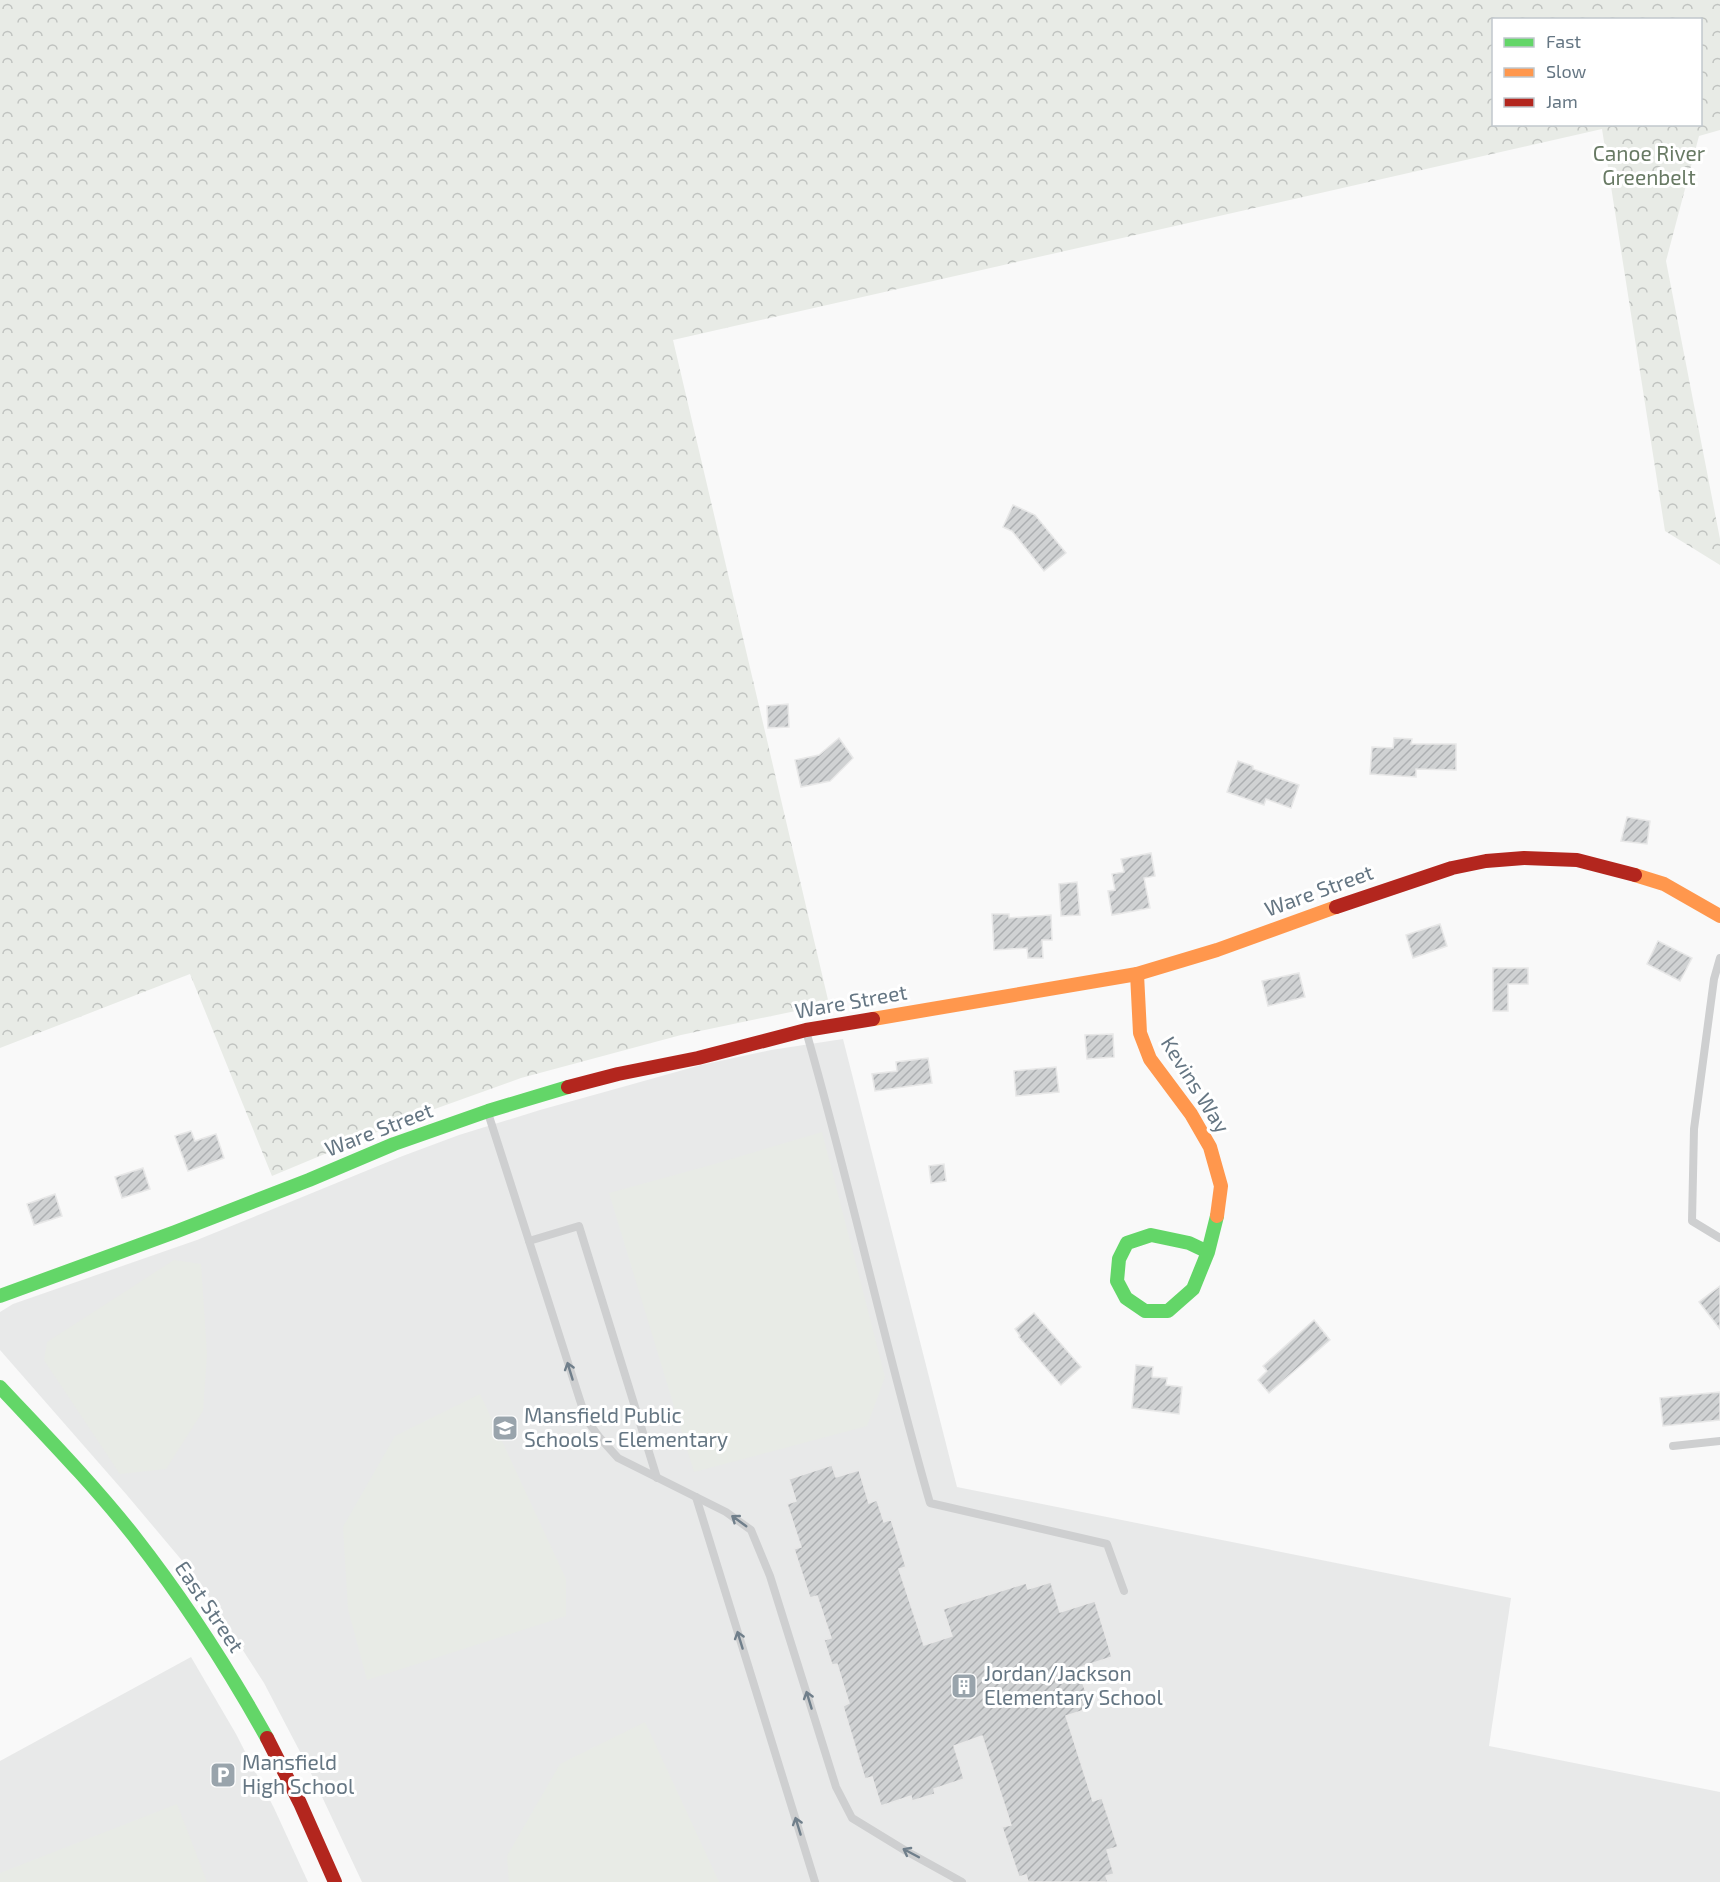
<svg xmlns="http://www.w3.org/2000/svg" width="1720" height="1882" font-family="'Exo 2',sans-serif">
	<style>
		.built { fill: #e8e9e9 }
		.forest { fill: url(#forest-crowns); fill-rule: evenodd }
		.pitch { fill: #e8ebe6 }
		.building { fill: url(#building-hatch); stroke: #e8e8e8; stroke-width: 1.5 }
		.lines { fill: none; stroke-linecap: round; stroke-linejoin: round }
		.lane { stroke: #cecfd0; stroke-width: 8 }
		.fast { stroke: #63d668; stroke-width: 14 }
		.slow { stroke: #ff974d; stroke-width: 14 }
		.jam { stroke: #b3261e; stroke-width: 14 }
		.oneway { stroke: #707f8b }
		.labels { text-anchor: middle; stroke-width: 6; stroke-linejoin: round; paint-order: stroke }
		.park-label { font-size: 21px; fill: #687a64; stroke: #fff }
		.street-label { font-size: 21px; fill: #657683; stroke: #fff }
		.poi-label { font-size: 21px; fill: #657683; stroke: #fff; text-anchor: start }
	</style>
	<defs>
		<pattern id="forest-crowns" width="20" height="18" patternUnits="userSpaceOnUse" patternTransform="scale(1.5)"><rect width="20" height="18" fill="#e8ebe6"/><path d="M2 6a3 3 0 1 1 6 0M12 15a3 3 0 1 1 6 0" fill="none" stroke="#c0c3c0"/></pattern>
		<pattern id="building-hatch" width="6" height="6" patternUnits="userSpaceOnUse" patternTransform="scale(1.5)"><rect width="6" height="6" fill="#d0d2d3"/><path d="M-1 1l2-2M0 6l6-6M5 7l2-2" fill="none" stroke="#acafb1"/></pattern>
	</defs>
	<rect width="100%" height="100%" fill="#f9f9f9"/>
	<g class="built">
		<path d="M843,1039L957,1487L1511,1598L1489,1746L1720,1792V1882H362L309,1769L264,1683L195,1576L126,1494L0,1350V1312L13,1304L197,1240L400,1157L459,1135L540,1110L701,1065L771,1050Z"/>
		<path d="M191,1657L236,1734L274,1808L308,1882H0V1761Z"/>
	</g>
	<path class="forest" d="M0,0H1720V130L1699,136L1666,261L1720,539V565L1665,531L1602,129L673,340L829,1004L681,1035L521,1078L418,1115L272,1176L190,974L0,1048ZM1494,20H1700V124H1494Z"/>
	<g class="pitch">
		<path d="M822,1132L885,1377L867,1426L694,1472L609,1193L711,1165Z"/>
		<path d="M174,1260L201,1264L207,1354L203,1411L166,1469L120,1474L44,1360L47,1342Z"/>
		<path d="M480,1394L566,1579V1616L367,1680L348,1609L343,1527L395,1436Z"/>
		<path d="M645,1722L719,1882H509L507,1856L560,1764Z"/>
		<path d="M177,1804L207,1882H0V1873Z"/>
	</g>
	<g class="building">
		<path d="M1013,505L1035,515L1066,553L1044,571L1012,531L1003,527Z"/>
		<path d="M788,704L789,727L768,728L767,706Z"/>
		<path d="M839,738L853,758L830,781L801,787L795,760L819,755Z"/>
		<path d="M1394,738L1412,739L1411,744H1456V770L1416,769V777L1370,774L1372,747L1393,748Z"/>
		<path d="M1238,761L1253,766V769L1299,785L1291,808L1266,799L1264,805L1227,792Z"/>
		<path d="M1627,817L1650,821L1647,844L1621,841Z"/>
		<path d="M1151,853L1155,876L1144,878L1150,908L1112,915L1108,891L1115,890L1112,874L1124,872L1121,859Z"/>
		<path d="M1077,882L1080,915L1061,916L1059,884Z"/>
		<path d="M992,914H1009V918L1051,915L1052,940H1042L1043,958H1028L1027,948L994,950Z"/>
		<path d="M1440,924L1447,946L1413,958L1406,935Z"/>
		<path d="M1658,941L1692,958L1680,981L1647,964Z"/>
		<path d="M1493,968H1528V984H1508V1011H1493Z"/>
		<path d="M1299,973L1305,997L1268,1006L1262,981Z"/>
		<path d="M1113,1034L1114,1057L1087,1059L1085,1035Z"/>
		<path d="M928,1058L932,1083L875,1091L872,1074L897,1071L896,1062Z"/>
		<path d="M1056,1067L1059,1092L1016,1096L1014,1071Z"/>
		<path d="M191,1131L195,1141L216,1134L224,1158L188,1171L175,1136Z"/>
		<path d="M944,1164L946,1181L931,1183L929,1166Z"/>
		<path d="M143,1168L150,1189L122,1198L115,1177Z"/>
		<path d="M55,1194L62,1216L34,1225L27,1204Z"/>
		<path d="M1720,1286V1329L1699,1302Z"/>
		<path d="M1034,1313L1081,1367L1061,1385L1019,1337L1020,1336L1015,1329Z"/>
		<path d="M1314,1320L1330,1340L1269,1393L1258,1380L1267,1371L1263,1366Z"/>
		<path d="M1136,1365L1153,1367L1152,1377L1167,1378L1166,1385L1182,1387L1179,1414L1132,1408Z"/>
		<path d="M1720,1392V1420L1663,1426L1660,1398Z"/>
		<path d="M832,1465L836,1477L859,1470L869,1503L877,1500L884,1522L891,1519L906,1567L899,1569L924,1645L952,1636L943,1609L1026,1583L1028,1589L1051,1582L1060,1612L1095,1601L1112,1657L1078,1668L1091,1708L1066,1716L1093,1801L1102,1798L1118,1847L1107,1850L1114,1874L1106,1876L1108,1882H1028L1026,1875L1019,1877L1002,1827L1011,1825L982,1736L954,1746L964,1779L934,1789L935,1794L912,1801L911,1796L881,1806L872,1777L865,1779L860,1763L843,1706L849,1703L837,1664L832,1665L824,1640L831,1638L817,1596L810,1598L794,1549L801,1547L787,1504L796,1501L789,1479Z"/>
	</g>
	<g class="lines">
		<g class="lane">
			<path d="M1720,958L1714,979L1694,1129L1692,1221L1720,1238"/>
			<path d="M806,1031C851,1187 885,1347 930,1503L1107,1544L1124,1591"/>
			<path d="M488,1113L586,1419L600,1438L618,1458L726,1512L751,1530L770,1576L836,1787L852,1818L906,1851L962,1882"/>
			<path d="M529,1241L579,1226L657,1478"/>
			<path d="M1673,1446L1720,1441"/>
			<path d="M696,1497L815,1882"/>
		</g>
		<g class="fast">
			<path d="M1208,1252L1189,1243L1151,1235L1127,1243L1119,1259L1117,1281L1126,1298L1145,1311H1168L1193,1289L1208,1252L1217,1216"/>
			<path d="M0,1296L175,1232L309,1180L394,1144L488,1111L568,1087"/>
			<path d="M0,1387C46,1436 93,1484 134,1536C184,1600 228,1668 267,1738"/>
		</g>
		<g class="slow">
			<path d="M1635,875L1664,884L1720,916"/>
			<path d="M1137,974L1140,1033L1150,1059L1191,1114L1210,1147L1221,1186L1217,1216"/>
			<path d="M873,1019L1137,974L1217,950L1336,907"/>
		</g>
		<g class="jam">
			<path d="M1336,907L1452,868L1486,861L1524,858L1577,860L1635,875"/>
			<path d="M568,1087L618,1074L698,1058L806,1030L873,1019"/>
			<path d="M267,1738L300,1803L335,1882"/>
		</g>
	</g>
	<defs><path id="oneway-shaft" d="M-6 0H5M1.5-3L5.5 0L1.5 3" fill="none" stroke-width="1.6" stroke-linecap="round" stroke-linejoin="round" transform="scale(1.5)"/></defs>
	<g class="oneway">
		<use href="#oneway-shaft" transform="translate(570 1371) rotate(-107)"/>
		<use href="#oneway-shaft" transform="translate(739 1521) rotate(-144)"/>
		<use href="#oneway-shaft" transform="translate(740 1640) rotate(-107)"/>
		<use href="#oneway-shaft" transform="translate(809 1700) rotate(-107)"/>
		<use href="#oneway-shaft" transform="translate(798 1826) rotate(-107)"/>
		<use href="#oneway-shaft" transform="translate(911 1853) rotate(-152)"/>
	</g>
	<defs>
		<g id="school-square" transform="scale(1.35)"><rect x="-9" y="-9" width="18" height="18" rx="4" fill="#99a4ac" stroke="#fff"/><path d="M0-5L7-2L0 1L-7-2ZM-4 1L0 2.5L4 1V4Q0 6-4 4Z" fill="#fff"/></g>
		<g id="building-square" transform="scale(1.35)"><rect x="-9" y="-9" width="18" height="18" rx="4" fill="#99a4ac" stroke="#fff"/><path d="M-4-6H4V6H1V3H-1V6H-4ZM-2.5-4.3h1.7v1.8h-1.7ZM.8-4.3h1.7v1.8H.8ZM-2.5-1h1.7V.8h-1.7ZM.8-1h1.7V.8H.8Z" fill="#fff"/></g>
		<g id="parking-square" transform="scale(1.35)"><rect x="-9" y="-9" width="18" height="18" rx="4" fill="#99a4ac" stroke="#fff"/><path d="M-3.5-5.5H1a3.5 3.5 0 0 1 0 7H-1V5.5H-3.5ZM-1-3.4V-.6H.8a1.4 1.4 0 0 0 0-2.8Z" fill="#fff"/></g>
	</defs>
	<g fill-rule="evenodd">
		<use href="#school-square" x="505" y="1428"/>
		<use href="#building-square" x="964" y="1686"/>
		<use href="#parking-square" x="223" y="1775"/>
	</g>
	<g class="labels">
		<g class="park-label">
			<text x="1649" y="161">Canoe River<tspan x="1649" dy="24">Greenbelt</tspan></text>
		</g>
		<g class="street-label">
			<text transform="translate(1319 891) rotate(-20)" y="7">Ware Street</text>
			<text transform="translate(851 1002) rotate(-10)" y="7">Ware Street</text>
			<text transform="translate(1195 1085) rotate(58)" y="7">Kevins Way</text>
			<text transform="translate(379 1130) rotate(-21)" y="7">Ware Street</text>
			<text transform="translate(209 1607) rotate(56)" y="7">East Street</text>
		</g>
		<g class="poi-label">
			<text x="524" y="1423">Mansfield Public<tspan x="524" dy="24">Schools - Elementary</tspan></text>
			<text x="984" y="1681">Jordan/Jackson<tspan x="984" dy="24">Elementary School</tspan></text>
			<text x="242" y="1770">Mansfield<tspan x="242" dy="24">High School</tspan></text>
		</g>
	</g>
	<rect x="1492" y="18" width="210" height="108" fill="#ffffff" stroke="#c1c8cd" stroke-width="1.5"/>
	<rect x="1504" y="38" width="30" height="9" fill="#63d668" stroke="#c1c8cd" stroke-width="1.5"/>
	<text x="1546" y="48" font-size="18" fill="#657683">Fast</text>
	<rect x="1504" y="68" width="30" height="9" fill="#ff974d" stroke="#c1c8cd" stroke-width="1.5"/>
	<text x="1546" y="78" font-size="18" fill="#657683">Slow</text>
	<rect x="1504" y="98" width="30" height="9" fill="#b3261e" stroke="#c1c8cd" stroke-width="1.5"/>
	<text x="1546" y="108" font-size="18" fill="#657683">Jam</text>
</svg>
